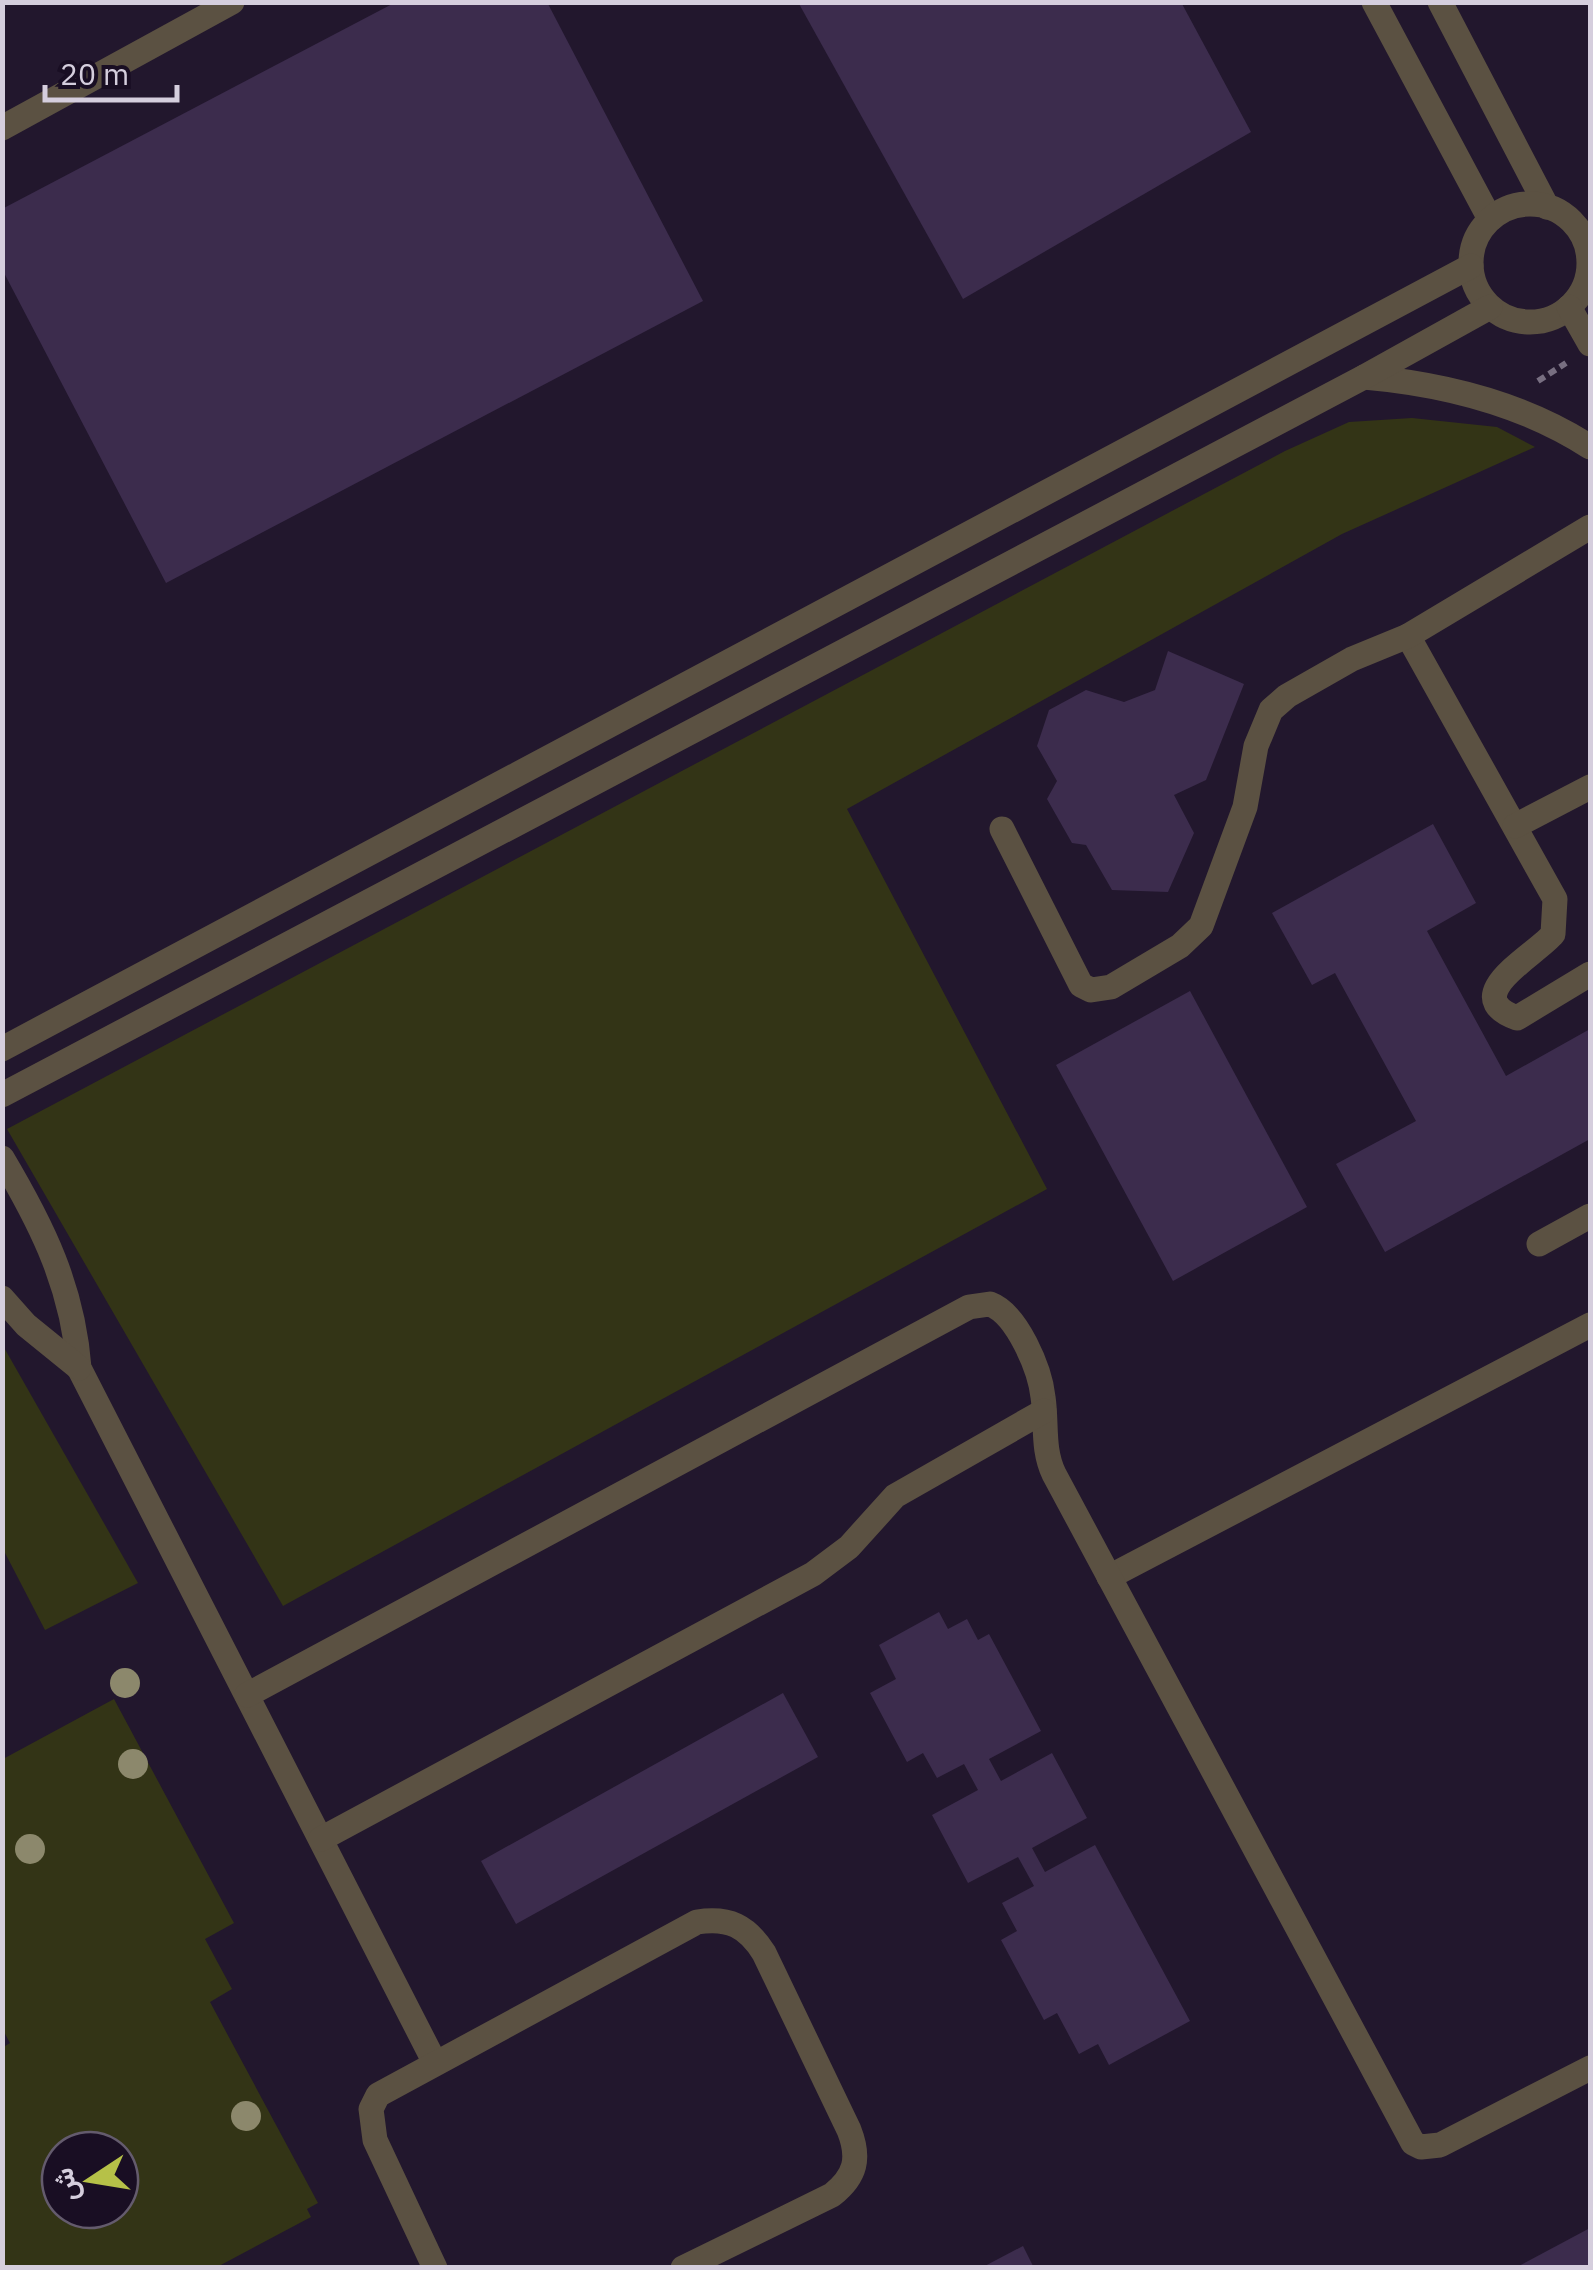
<svg xmlns="http://www.w3.org/2000/svg" width="1593" height="2270" font-family="'IBM Plex Sans',Vazirmatn,sans-serif">
	<style>
		.green { fill: #333416; fill-rule: evenodd }
		.building { fill: #3c2c4d }
		.lines { fill: none; stroke-linecap: round; stroke-linejoin: round }
		.path { stroke: #786f81; stroke-width: 6; stroke-dasharray: 8 5; stroke-linecap: butt }
		.service { stroke: #5b5142; stroke-width: 25 }
		.minor { stroke: #5b5142; stroke-width: 25 }
		.tree { fill: #8c886c }
	</style>
	<rect width="100%" height="100%" fill="#22172d"/>
	<g class="green">
		<path d="M1412,418L1497,427L1535,447L1342,534L847,809L1047,1189L283,1606L7,1129L1285,451L1349,422Z"/>
		<path d="M2,1344L138,1583L45,1630L3,1549Z"/>
		<path d="M114,1699L234,1923L205,1939L232,1989L210,2002L318,2203L307,2209L311,2217L217,2267H3L2,2048L10,2043L2,2028L3,1759ZM60,2150H120V2210H60Z"/>
	</g>
	<g class="building">
		<path d="M396,2H547L703,301L166,583L2,269V209Z"/>
		<path d="M798,2H1181L1251,132L963,299Z"/>
		<path d="M1168,651L1244,684L1206,780L1174,795L1194,833L1168,892L1112,890L1086,845L1072,843L1047,799L1057,781L1037,746L1049,710L1086,690L1124,702L1155,690Z"/>
		<path d="M1433,824L1476,903L1427,931L1506,1076L1590,1029V1139L1385,1252L1336,1164L1416,1121L1335,973L1312,985L1272,913Z"/>
		<path d="M1190,991L1307,1207L1173,1281L1056,1065Z"/>
		<path d="M939,1612L948,1629L967,1619L978,1640L989,1634L1041,1731L989,1759L1001,1781L1052,1753L1087,1818L1032,1848L1045,1872L1095,1845L1190,2021L1109,2065L1098,2044L1079,2054L1057,2013L1044,2020L1001,1940L1017,1931L1002,1903L1034,1886L1018,1857L968,1883L932,1815L978,1790L964,1764L937,1778L923,1753L907,1762L870,1693L896,1679L879,1645Z"/>
		<path d="M783,1693L818,1757L516,1924L481,1861Z"/>
		<path d="M1590,2228V2268H1515Z"/>
		<path d="M1023,2246L1034,2268H981Z"/>
	</g>
	<g class="lines">
		<path class="path" d="M1538,381L1566,363"/>
		<g class="service">
			<path d="M1589,256H1590"/>
			<path d="M1408,636L1555,899L1553,934C1536,955 1456,996 1517,1018L1590,974"/>
			<path d="M1515,826L1590,787"/>
			<path d="M1002,829L1081,985L1091,990L1111,987L1180,946L1201,926L1245,807L1256,746L1271,710L1287,696L1352,659L1408,636L1590,527"/>
			<path d="M2,1158C43,1227 73,1288 79,1368L434,2061"/>
			<path d="M1539,1244L1590,1216"/>
			<path d="M2,1298L26,1325L79,1368"/>
			<path d="M1109,1577L1590,1325"/>
			<path d="M247,1695L969,1307L990,1304C1017,1314 1040,1369 1043,1397C1047,1424 1042,1449 1054,1474L1413,2143L1421,2147L1440,2145L1590,2068"/>
			<path d="M321,1839L813,1574L849,1547L895,1496L1044,1411"/>
			<path d="M435,2268L375,2140L371,2109L378,2095L697,1922C729,1917 747,1926 764,1953L849,2130C860,2158 856,2176 832,2195L683,2268"/>
		</g>
		<g class="minor">
			<path d="M1374,2L1490,219"/>
			<path d="M1440,2L1547,207"/>
			<path d="M2,128L232,2"/>
			<circle cx="1530" cy="263" r="59"/>
			<path d="M1569,307L1590,344"/>
			<path d="M1364,377C1444,384 1522,403 1590,447"/>
			<path d="M2,1049L1471,266"/>
			<path d="M2,1095L1364,377L1490,307"/>
		</g>
	</g>
	<g class="tree">
		<circle cx="125" cy="1683" r="15"/>
		<circle cx="133" cy="1764" r="15"/>
		<circle cx="30" cy="1849" r="15"/>
		<circle cx="246" cy="2116" r="15"/>
	</g>
	<rect width="1593" height="2270" fill="none" stroke="#d5cedd" stroke-width="10"/>
	<g transform="translate(90 2180) rotate(258)"><circle r="48" fill="#190e23" stroke="#645b6d" stroke-width="2.5"/>
	<path d="M0-8L18 38L0 25L-18 38Z" fill="#b6c148"/>
	<text y="-15" font-size="28" font-weight="bold" text-anchor="middle" fill="#d5cedd">ش</text>
	</g>
	<path d="M45 85v15h132v-15" fill="none" stroke="#d5cedd" stroke-width="5"/>
	<text x="60" y="85" font-size="30" fill="#d5cedd" stroke="#190e23" stroke-width="8" paint-order="stroke">20 m</text>
</svg>
